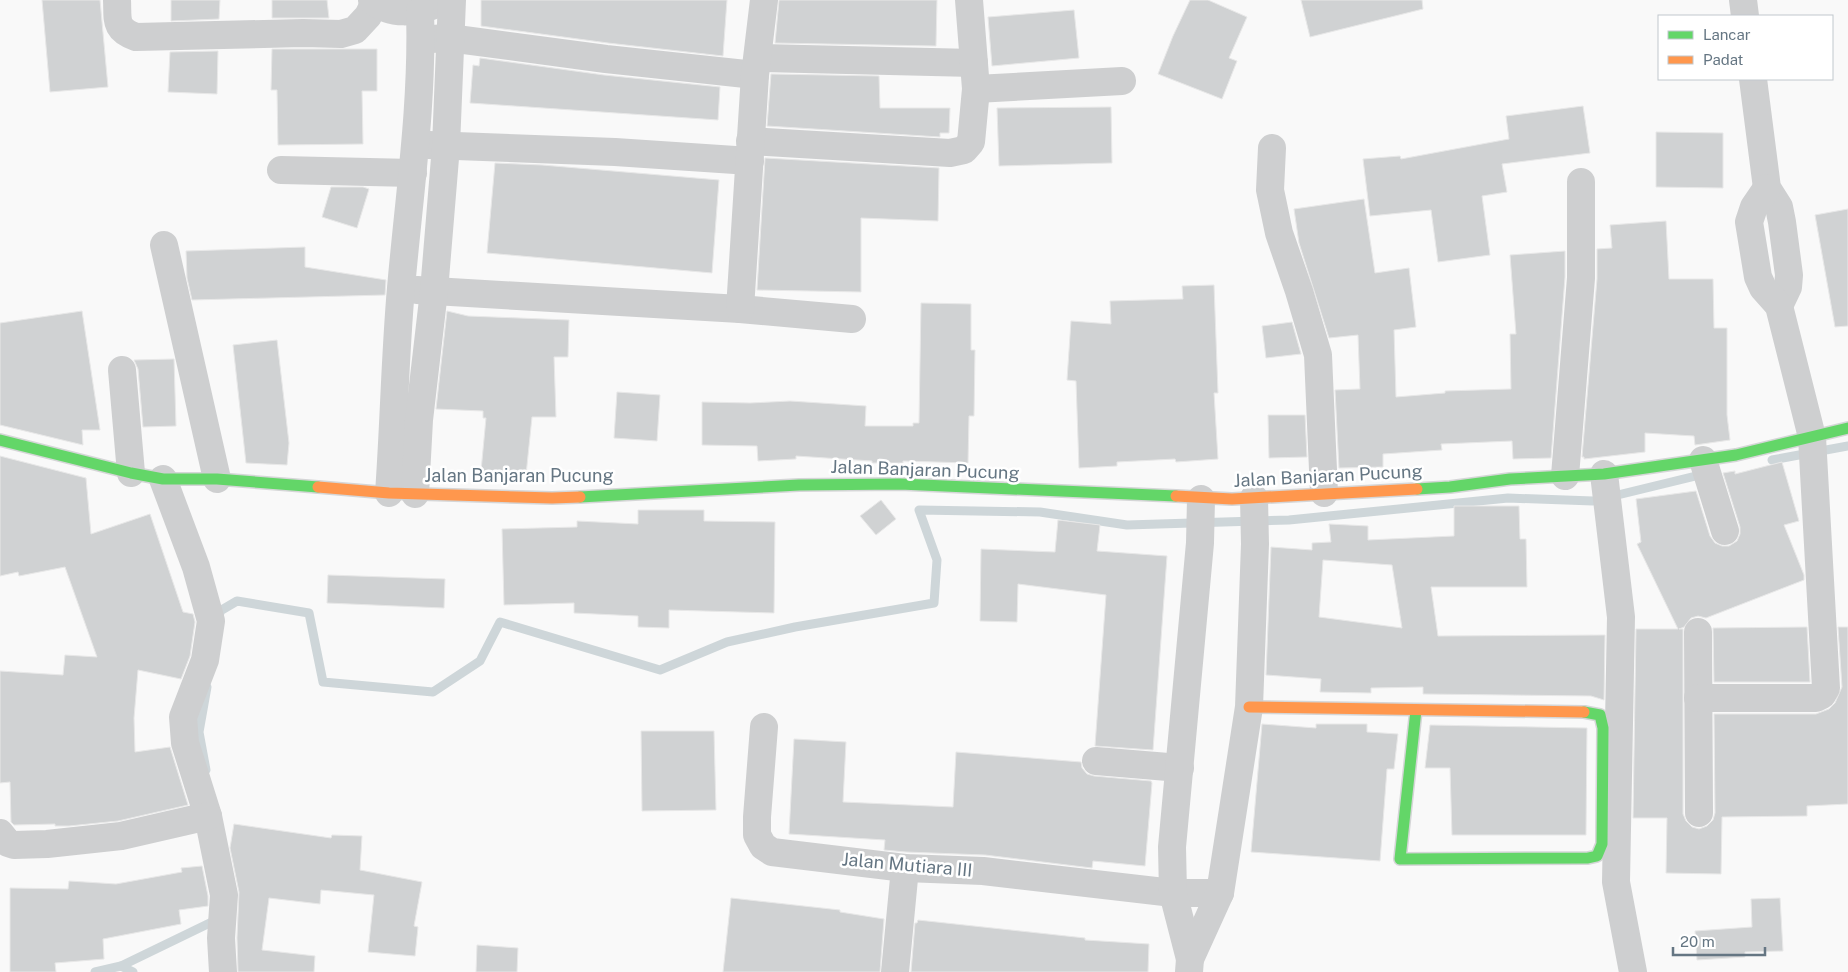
<svg xmlns="http://www.w3.org/2000/svg" width="1848" height="972" font-family="'Public Sans',sans-serif">
	<style>
		.lines { fill: none; stroke-linecap: round; stroke-linejoin: round }
		.stream { stroke: #ced6d9; stroke-width: 9 }
		.building { fill: #d0d2d3; stroke: #e8e8e8; fill-rule: evenodd }
		.fast-casing { stroke: #d5d6d7; stroke-width: 14 }
		.slow-casing { stroke: #d5d6d7; stroke-width: 14 }
		.street { stroke: #cecfd0; stroke-width: 28 }
		.fast { stroke: #63d668; stroke-width: 11 }
		.slow { stroke: #ff974d; stroke-width: 11 }
		.labels { text-anchor: middle; stroke-width: 5; stroke-linejoin: round; paint-order: stroke }
		.street-label { font-size: 18px; fill: #657683; stroke: #fff }
	</style>
	<rect width="100%" height="100%" fill="#f9f9f9"/>
	<g class="lines">
		<g class="stream">
			<path d="M1772,460L1848,446"/>
			<path d="M219,620L220,611L237,601L309,613L323,682L433,692L480,661L500,622L660,670L727,642L795,627L934,603L937,560L919,510L1040,512L1127,525L1289,520L1508,498L1593,501L1704,474"/>
			<path d="M206,770L199,732L207,687"/>
			<path d="M121,966L218,919"/>
			<path d="M95,972L121,966L133,972"/>
		</g>
	</g>
	<g class="building">
		<path d="M42,0H100L108,87L50,92Z"/>
		<path d="M171,0H220L219,19L171,21Z"/>
		<path d="M272,0H327L329,18H272Z"/>
		<path d="M481,0H727L723,56L608,43L481,26Z"/>
		<path d="M779,0H937L936,46L775,43Z"/>
		<path d="M1190,0H1208L1247,17L1229,58L1237,61L1222,99L1158,74L1173,36Z"/>
		<path d="M1301,0H1422L1423,9L1310,37Z"/>
		<path d="M1074,10L1079,58L992,66L988,17Z"/>
		<path d="M272,49H377V91H362L363,144L278,145L277,90H271Z"/>
		<path d="M218,51L217,94L168,92L170,52Z"/>
		<path d="M480,58L604,75L720,87L718,120L470,103L473,65L479,66Z"/>
		<path d="M771,74L879,76L880,108H950L949,133H940V137L767,126Z"/>
		<path d="M1583,106L1590,153L1502,164L1507,192L1482,196L1490,255L1438,262L1431,210L1370,216L1363,159L1400,156L1401,159L1509,139L1506,116Z"/>
		<path d="M1111,107L1112,163L999,166L997,108Z"/>
		<path d="M1656,132L1723,133V188L1656,187Z"/>
		<path d="M765,158L939,168L938,221L861,218V292L757,290Z"/>
		<path d="M495,163L542,165L719,180L712,273L487,253Z"/>
		<path d="M331,187H363L369,189L357,228L322,217Z"/>
		<path d="M1364,199L1375,273L1409,268L1416,327L1394,330L1396,397L1445,393V391L1511,389L1510,334H1516L1510,255L1565,251V277L1551,458L1513,459L1512,441L1441,444L1442,450L1383,454V467L1339,468L1335,390L1360,389L1358,335L1329,338L1299,243L1294,209Z"/>
		<path d="M1848,209V326L1835,327L1815,215Z"/>
		<path d="M1666,221L1669,279H1713L1714,328H1727V415L1730,440L1695,445L1694,436L1645,433V452L1584,459V457H1582L1597,279V249L1612,248L1610,225Z"/>
		<path d="M305,247V267L386,280L385,295L192,300L187,278L186,251Z"/>
		<path d="M1214,285L1218,393H1214L1218,459L1176,462L1175,459L1117,462V466L1079,468L1076,381L1067,380L1071,321L1111,324L1110,301L1183,299L1182,286Z"/>
		<path d="M921,303L971,304V350H975L974,416H969L968,463L903,461V463H872V461L796,456V459L758,461L757,446L702,445V402L750,403L790,401L866,406L865,426H913V423H919Z"/>
		<path d="M82,311L100,430H82L83,445L0,425V323Z"/>
		<path d="M447,311L468,316L569,320L568,357H554L556,417H532L526,475L481,471L486,418H483V411L436,409Z"/>
		<path d="M1292,322L1301,354L1266,358L1262,326Z"/>
		<path d="M277,340L289,443L287,465L246,463L233,345Z"/>
		<path d="M174,359L176,426L143,427L138,369L134,360Z"/>
		<path d="M617,392L660,395L657,441L614,438Z"/>
		<path d="M1268,415H1305L1307,457L1269,458Z"/>
		<path d="M0,456L86,478L91,534L150,514L183,612L193,614L195,622L190,656L181,679L138,670L134,718L135,752L170,747L188,805L118,821L69,826H55V824L14,825L11,822L10,782L0,783V671L63,675L65,655L97,657L65,567L19,576L18,572L0,576Z"/>
		<path d="M1782,462L1799,521L1784,525L1804,575V580L1706,618L1698,616L1691,618L1684,627L1679,629H1683V814L1686,821L1692,827L1699,829L1707,826L1713,820L1715,813L1714,714H1816L1829,709L1835,703L1842,687L1838,627H1848V804L1807,806V816L1722,817L1721,874L1666,873L1667,818H1633L1636,629H1678L1637,544L1641,542L1636,499L1696,491L1710,536L1715,543L1722,546H1729L1737,541L1740,534V527L1723,473L1735,471V474Z"/>
		<path d="M881,500L896,519L876,535L860,516Z"/>
		<path d="M1454,506H1519L1520,539H1526L1527,587H1431L1438,636L1605,635L1604,700L1591,696L1423,694V687L1371,688V693L1320,692L1321,679L1266,675L1271,547L1312,550V543L1331,542L1329,524L1368,526V540L1454,536ZM1323,560L1392,565L1402,628L1319,617Z"/>
		<path d="M638,510H704V521L775,522L774,613L669,610V628L638,627V616L574,613V603L504,605L502,529L577,527V521L638,524Z"/>
		<path d="M1058,520L1100,525L1097,551L1167,556L1153,750L1095,746L1106,595L1018,584L1017,622L980,621L981,549L1055,552Z"/>
		<path d="M328,575L445,579L444,608L327,603Z"/>
		<path d="M1807,627L1810,682H1714L1713,628Z"/>
		<path d="M1262,724L1316,728V724H1367V732L1398,734L1394,769H1387L1380,861L1251,852Z"/>
		<path d="M1430,725L1587,728L1586,835H1452L1450,768H1425Z"/>
		<path d="M641,731H714L716,810L642,811Z"/>
		<path d="M794,739L846,742L843,802L953,807L956,752L1081,762L1082,768L1087,774L1094,776L1151,781L1152,783L1145,866L1093,861L1092,868L985,855L906,852L884,850L885,840L789,834Z"/>
		<path d="M234,824L331,838L332,835L362,836L360,870L422,882L414,926L418,927L415,956L368,952L374,895L321,890L320,904L269,898L262,950L315,956L314,972H238L237,938L239,892L230,848Z"/>
		<path d="M202,866L208,896V906L179,910L181,924L103,939L104,959L55,963L56,972H10V888L68,889L69,881L116,884L182,872L181,868Z"/>
		<path d="M731,898L840,910V912L884,919L880,972H723Z"/>
		<path d="M1780,898L1783,951L1745,952V957L1697,960L1695,931L1752,927L1751,899Z"/>
		<path d="M918,920L1085,938V940L1149,944L1148,972H911L915,923H917Z"/>
		<path d="M477,945L518,948L517,972H476Z"/>
	</g>
	<g class="lines">
		<g class="fast-casing">
			<g id="fast">
				<path d="M0,440L131,473L163,479H217L318,487"/>
				<path d="M1417,489L1450,487L1510,479L1604,474L1736,455L1848,428"/>
				<path d="M580,497L799,485L900,484L1176,496"/>
				<path d="M1416,710L1400,859L1588,858L1597,856L1602,844L1603,728L1600,715L1584,712"/>
			</g>
		</g>
		<g class="slow-casing">
			<g id="slow">
				<path d="M318,487L389,493L552,498L580,497"/>
				<path d="M1176,496L1232,499L1417,489"/>
				<path d="M1249,707L1584,712"/>
			</g>
		</g>
		<g class="street">
			<path d="M117,0C118,20 114,29 136,37L303,33L341,34L355,30L368,16L375,2"/>
			<path d="M372,0C391,16 416,13 437,4"/>
			<path d="M1743,0L1745,16"/>
			<path d="M431,39L449,38L606,59L755,75"/>
			<path d="M758,58L974,63"/>
			<path d="M1753,79L1767,188L1779,207L1782,222L1789,275L1788,287L1779,306"/>
			<path d="M976,89L1122,81"/>
			<path d="M750,141L950,153L964,150L971,142L976,89L969,0"/>
			<path d="M429,145L615,152L750,161"/>
			<path d="M1272,148L1270,190L1279,233L1299,291L1318,355L1324,493"/>
			<path d="M281,170L413,173"/>
			<path d="M164,245L217,479"/>
			<path d="M417,290L740,309L852,319"/>
			<path d="M740,309L755,75L764,0"/>
			<path d="M122,370L131,473"/>
			<path d="M1703,460L1725,531"/>
			<path d="M1604,474L1621,617L1616,882L1633,972"/>
			<path d="M1565,476L1581,278V182"/>
			<path d="M163,479L196,567L211,621L205,660L183,717L185,743L208,816L224,895L221,938L223,972"/>
			<path d="M389,493C394,424 395,356 401,288C409,196 423,104 420,11"/>
			<path d="M415,494L419,420L434,291L446,146L452,0"/>
			<path d="M1698,632L1699,813"/>
			<path d="M1698,698H1816L1822,695L1826,688L1812,437L1779,306L1763,288L1758,277L1749,222L1754,207L1767,188"/>
			<path d="M764,727L757,817V835L763,846L772,852L905,868L983,871L1173,893H1220"/>
			<path d="M1096,761L1180,768"/>
			<path d="M0,833L8,843L14,845L47,844L121,836L208,816"/>
			<path d="M1190,959L1173,893L1172,847L1200,543L1201,499"/>
			<path d="M895,972L905,868"/>
			<path d="M1189,972L1190,959L1220,893L1249,707L1255,544L1254,498"/>
		</g>
		<use href="#fast" class="fast"/>
		<use href="#slow" class="slow"/>
	</g>
	<g class="labels">
		<g class="street-label">
			<text transform="translate(925 470) rotate(2)" y="6">Jalan Banjaran Pucung</text>
			<text x="519" y="482">Jalan Banjaran Pucung</text>
			<text transform="translate(1328 476) rotate(-3)" y="6">Jalan Banjaran Pucung</text>
			<text transform="translate(907 865) rotate(5)" y="6">Jalan Mutiara III</text>
		</g>
	</g>
	<rect x="1658" y="15" width="175" height="65" fill="#ffffff" stroke="#c1c8cd"/>
	<rect x="1668" y="31" width="25" height="8" fill="#63d668" stroke="#c1c8cd"/>
	<text x="1703" y="40" font-size="15" fill="#657683">Lancar</text>
	<rect x="1668" y="56" width="25" height="8" fill="#ff974d" stroke="#c1c8cd"/>
	<text x="1703" y="65" font-size="15" fill="#657683">Padat</text>
	<path d="M1673 947v8h92v-8" fill="none" stroke="#657683" stroke-width="2.5"/>
	<text x="1680" y="947" font-size="15" fill="#657683" stroke="#ffffff" stroke-width="4" paint-order="stroke">20 m</text>
</svg>
